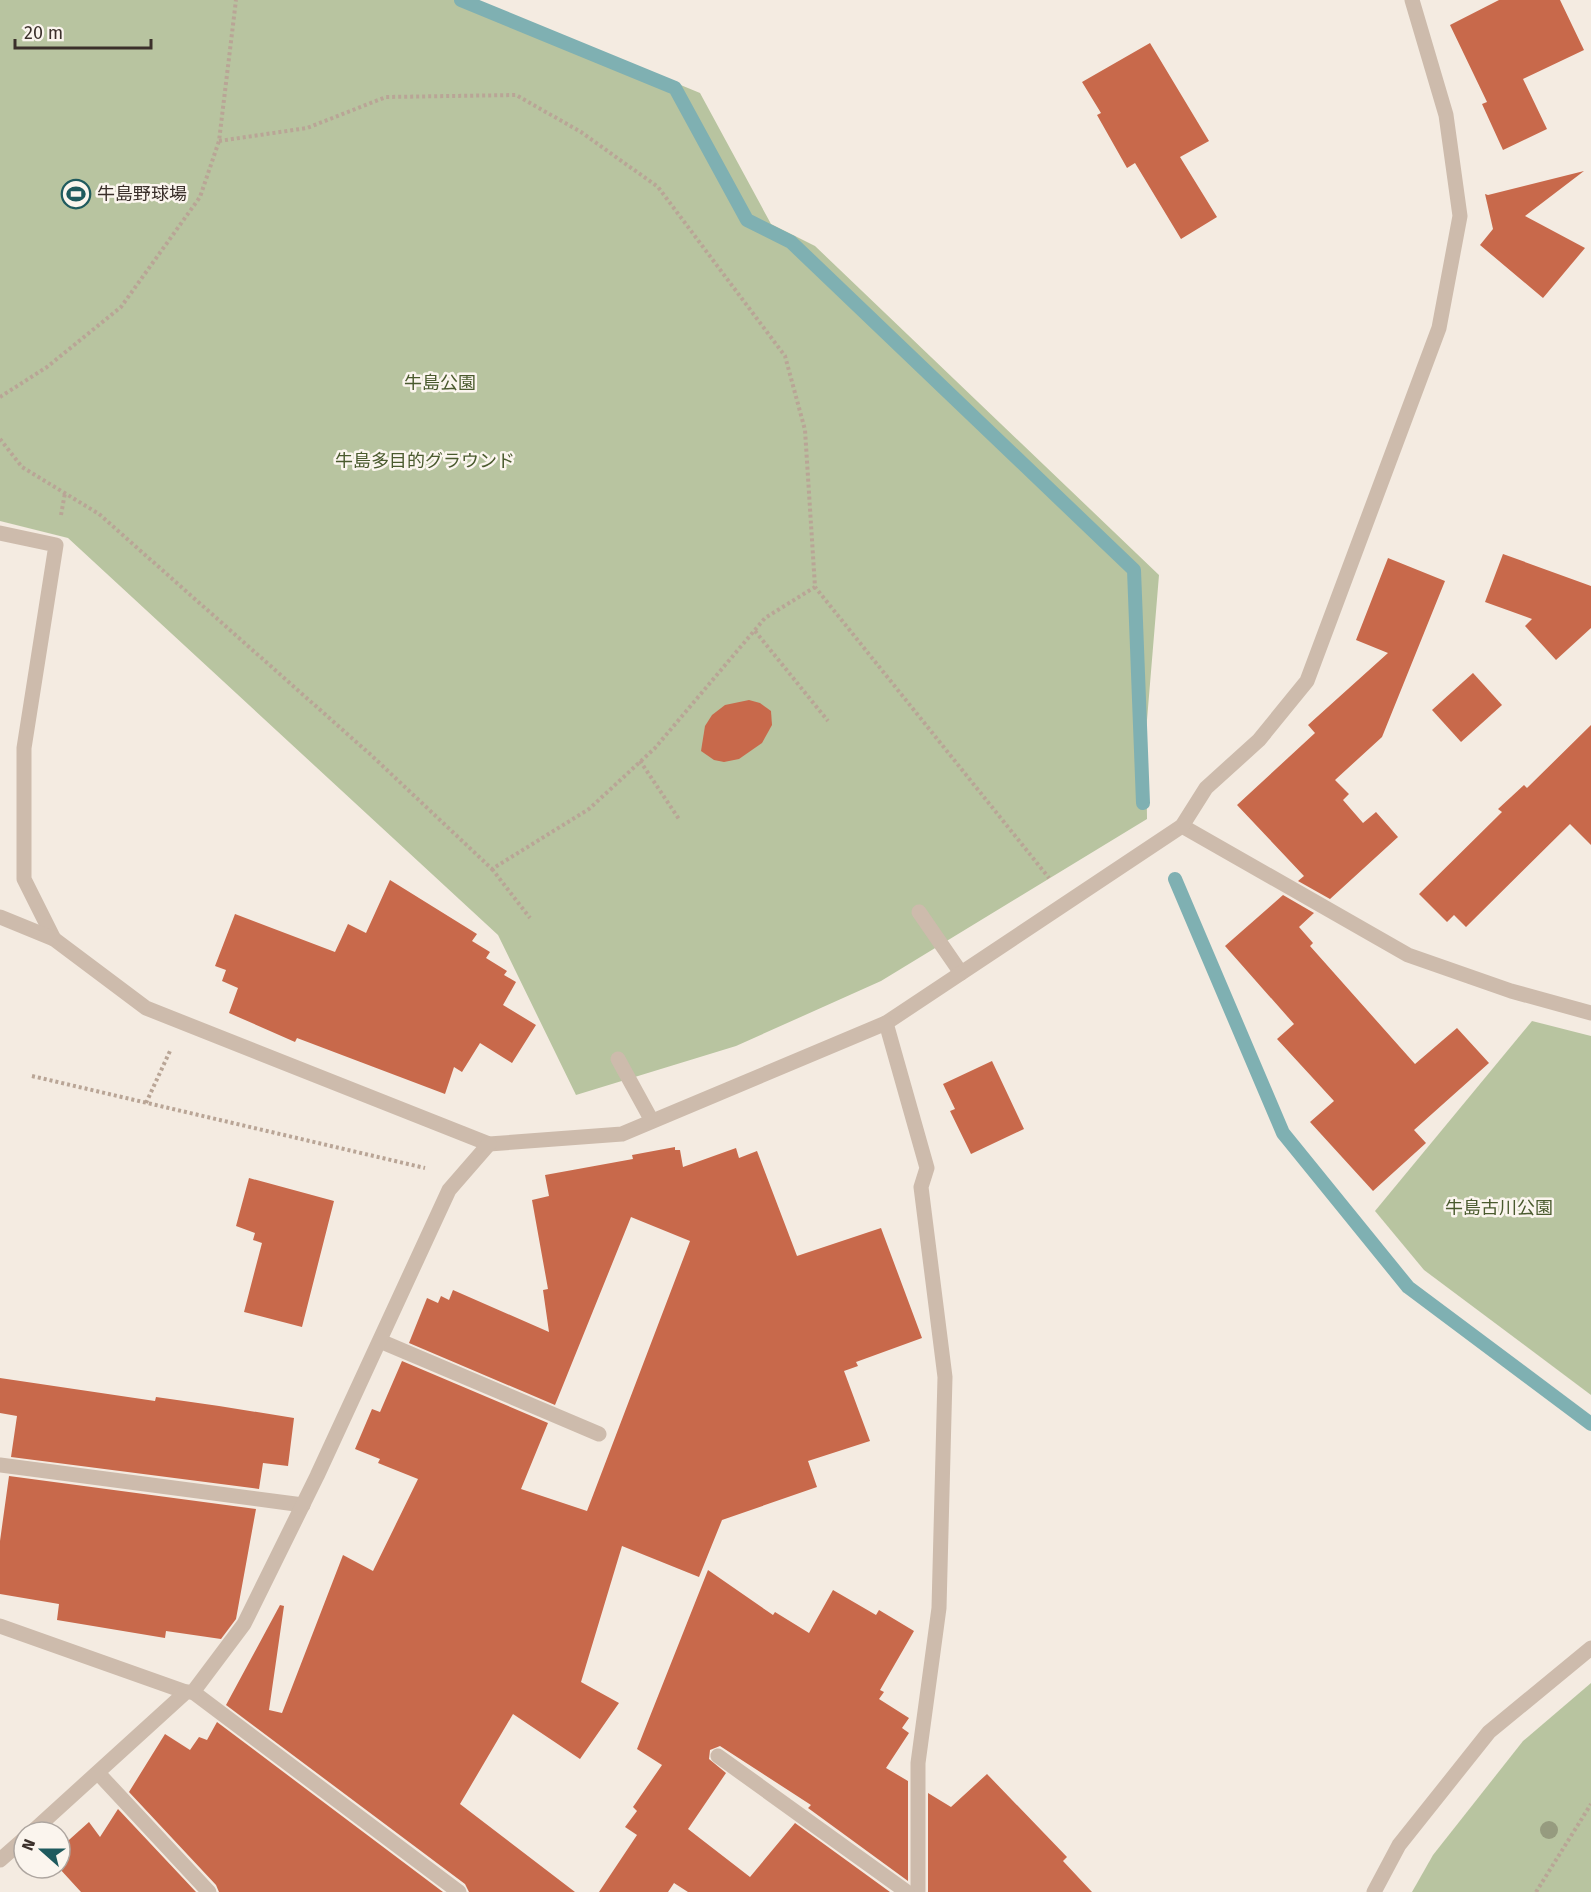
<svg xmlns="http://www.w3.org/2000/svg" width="1591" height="1892" font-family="'Fira Sans','Noto Sans JP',sans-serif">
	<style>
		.green { fill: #b8c4a0 }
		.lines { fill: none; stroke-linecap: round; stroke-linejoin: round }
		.stream { stroke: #7fb0b2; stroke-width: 14 }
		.building { fill: #c8694b }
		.path { stroke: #b9a596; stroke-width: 4; stroke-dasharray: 3 3; stroke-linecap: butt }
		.minor { stroke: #cdbbac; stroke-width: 15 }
		.tree { fill: #969b7f }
		.labels { text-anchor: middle; stroke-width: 5; stroke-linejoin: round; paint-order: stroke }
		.poi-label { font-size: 18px; fill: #3b302b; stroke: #fbf5ee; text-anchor: start }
		.park-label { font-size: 18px; fill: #4a5a2e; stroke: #fbf5ee }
	</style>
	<rect width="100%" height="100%" fill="#f4ebe1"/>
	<g class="green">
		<path d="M0,0H475L700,93L771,224L815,246L1159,575L1146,732L1147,819L881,981L736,1046L576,1095L498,935L68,538L0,521Z"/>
		<path d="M1532,1021L1591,1036V1395L1424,1270L1375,1211Z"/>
		<path d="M1591,1683V1892H1412L1433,1855L1523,1741Z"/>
	</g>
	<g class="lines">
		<g class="stream">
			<path d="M461,0L675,88L747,220L791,242L1134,570L1143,803"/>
			<path d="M1175,879L1283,1133L1408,1287L1591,1424"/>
		</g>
	</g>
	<g class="building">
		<path d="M1499,0H1560L1584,50L1523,79L1547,129L1503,150L1482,104L1487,102L1450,25Z"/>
		<path d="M1150,43L1209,141L1180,157L1217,217L1181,239L1135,163L1127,168L1097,115L1101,113L1082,82Z"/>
		<path d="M1584,171L1525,216L1585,248L1543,298L1480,245L1493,229L1485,194L1488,195Z"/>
		<path d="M1503,554L1591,586V628L1556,660L1525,626L1532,619L1485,602Z"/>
		<path d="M1388,558L1445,581L1382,737L1335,780L1349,794L1343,800L1363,823L1376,812L1398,837L1330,899L1298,881L1304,876L1237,805L1315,733L1308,725L1388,653L1356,640Z"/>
		<path d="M1473,673L1502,705L1461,742L1432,710Z"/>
		<path d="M749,700L760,703L771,711L772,725L762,743L739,759L724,762L714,760L701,751L705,726L712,715L725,705Z"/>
		<path d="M1591,725V845L1570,824L1466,927L1454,915L1447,922L1419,894L1502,812L1498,809L1524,785L1527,788Z"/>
		<path d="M390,880L477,934L472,941L490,952L486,958L507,971L504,975L516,982L503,1005L536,1025L512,1063L480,1043L462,1072L454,1067L445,1094L297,1038L295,1042L229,1013L238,988L222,981L226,970L215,966L235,914L335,952L348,924L366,933Z"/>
		<path d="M1283,895L1314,913L1299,927L1313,943L1310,946L1415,1064L1457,1028L1489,1063L1414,1130L1426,1143L1373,1191L1310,1122L1334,1101L1277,1039L1294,1024L1225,946Z"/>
		<path d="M992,1061L1024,1129L971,1154L950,1111L955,1109L943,1084Z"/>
		<path d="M675,1147V1150H680L683,1167L736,1148L739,1158L757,1151L797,1256L881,1228L922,1338L856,1362L858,1366L844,1371L870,1441L808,1461L817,1487L722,1520L699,1577L622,1546L581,1682L619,1703L580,1759L513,1714L460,1804L575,1892H469L465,1884L226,1705L280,1605L284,1606L269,1710L282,1713L343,1555L373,1571L418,1479L378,1463L380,1459L355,1449L372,1409L380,1412L402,1361L548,1423L521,1489L587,1511L690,1241L631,1217L555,1405L409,1343L427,1298L438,1303L441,1296L449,1300L453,1290L549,1332L543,1290L548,1289L532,1200L549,1196L545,1175L633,1159L632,1155Z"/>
		<path d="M249,1178L334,1201L302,1327L244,1312L262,1243L253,1240L255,1233L236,1226Z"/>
		<path d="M0,1378L155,1401L156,1397L219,1406L294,1418L288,1466L263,1463L259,1489L11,1457L17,1416L0,1413Z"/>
		<path d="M9,1476L256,1509L236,1619L221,1639L166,1631L165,1638L57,1620L59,1604L0,1594V1541Z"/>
		<path d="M708,1570L773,1615L775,1612L809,1633L833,1590L876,1615L879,1610L914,1631L880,1690L884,1692L879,1699L909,1718L902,1728L909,1733L886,1768L908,1781V1881L808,1808L811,1805L720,1746L710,1750L709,1759L726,1773L688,1829L750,1877L795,1823L890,1892H688L674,1883L668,1892H599L637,1835L625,1827L637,1811L633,1807L662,1765L637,1749Z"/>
		<path d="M217,1722L443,1892H219L216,1885L129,1792L165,1734L190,1750L199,1737L207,1740Z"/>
		<path d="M987,1774L1067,1857L1063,1861L1092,1892H928V1793L951,1807Z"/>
		<path d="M118,1809L196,1892H81L59,1868L60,1848L89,1822L100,1837Z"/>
	</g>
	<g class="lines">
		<g class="path">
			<path d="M219,141L307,128L386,97L516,95L581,132L658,187L785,356L805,430L815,587L1049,878"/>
			<path d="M0,397L47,367L121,307L200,197L219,141L236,0"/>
			<path d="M0,439L22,467L99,514L371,755L492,869L589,809L655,748L765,618L815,587"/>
			<path d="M61,515L65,493"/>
			<path d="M755,631L828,721"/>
			<path d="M640,761L679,819"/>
			<path d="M492,869L530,918"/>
			<path d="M32,1076L425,1168"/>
			<path d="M146,1103L170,1051"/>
			<path d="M1536,1892L1591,1804"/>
		</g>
		<g class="minor">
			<path d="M0,533L56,545L24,748V879L54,939"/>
			<path d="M1182,826L1408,955L1511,991L1591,1013"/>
			<path d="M919,912L961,973"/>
			<path d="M0,917L54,939L146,1008L489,1144L622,1134L886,1023L1182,826L1206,788L1259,740L1307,681L1439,328L1460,216L1446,115L1412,0"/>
			<path d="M886,1023L927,1168L921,1187L945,1377L939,1608L918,1763V1892"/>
			<path d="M618,1059L652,1121"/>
			<path d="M380,1341L599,1434"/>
			<path d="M0,1465L303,1505"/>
			<path d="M0,1626L186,1692"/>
			<path d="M193,1692L459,1892"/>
			<path d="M718,1756L907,1892"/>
			<path d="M98,1773L209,1892"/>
			<path d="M32,1832L186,1692H193L244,1624L317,1476L449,1190L489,1144"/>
			<path d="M0,1860L24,1839"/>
			<path d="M1374,1892L1399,1845L1489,1732L1591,1648"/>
		</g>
	</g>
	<circle class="tree" cx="1549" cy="1830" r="9"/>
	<defs>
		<g id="stadium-ring" transform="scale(1.5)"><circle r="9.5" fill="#fbf5ee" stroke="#1f5a5e" stroke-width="1.5"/><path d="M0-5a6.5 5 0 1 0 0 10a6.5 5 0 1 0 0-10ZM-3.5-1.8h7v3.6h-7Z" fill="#1f5a5e"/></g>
	</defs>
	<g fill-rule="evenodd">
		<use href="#stadium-ring" x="76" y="194"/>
	</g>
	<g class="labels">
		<g class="poi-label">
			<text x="97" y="200">牛島野球場</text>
		</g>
		<g class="park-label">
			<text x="440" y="389">牛島公園</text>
			<text x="425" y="467">牛島多目的グラウンド</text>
			<text x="1499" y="1214">牛島古川公園</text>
		</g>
	</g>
	<g transform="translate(42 1850) rotate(291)"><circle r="28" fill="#fbf5ee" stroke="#aea6a0" stroke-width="1.5"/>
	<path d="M0-4.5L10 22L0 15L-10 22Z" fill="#1f5a5e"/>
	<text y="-9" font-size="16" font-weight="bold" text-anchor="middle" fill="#3b302b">N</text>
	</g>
	<path d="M15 39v9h136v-9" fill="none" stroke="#3b302b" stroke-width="3"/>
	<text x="24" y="39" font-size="18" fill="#3b302b" stroke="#fbf5ee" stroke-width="4.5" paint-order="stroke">20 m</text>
</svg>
